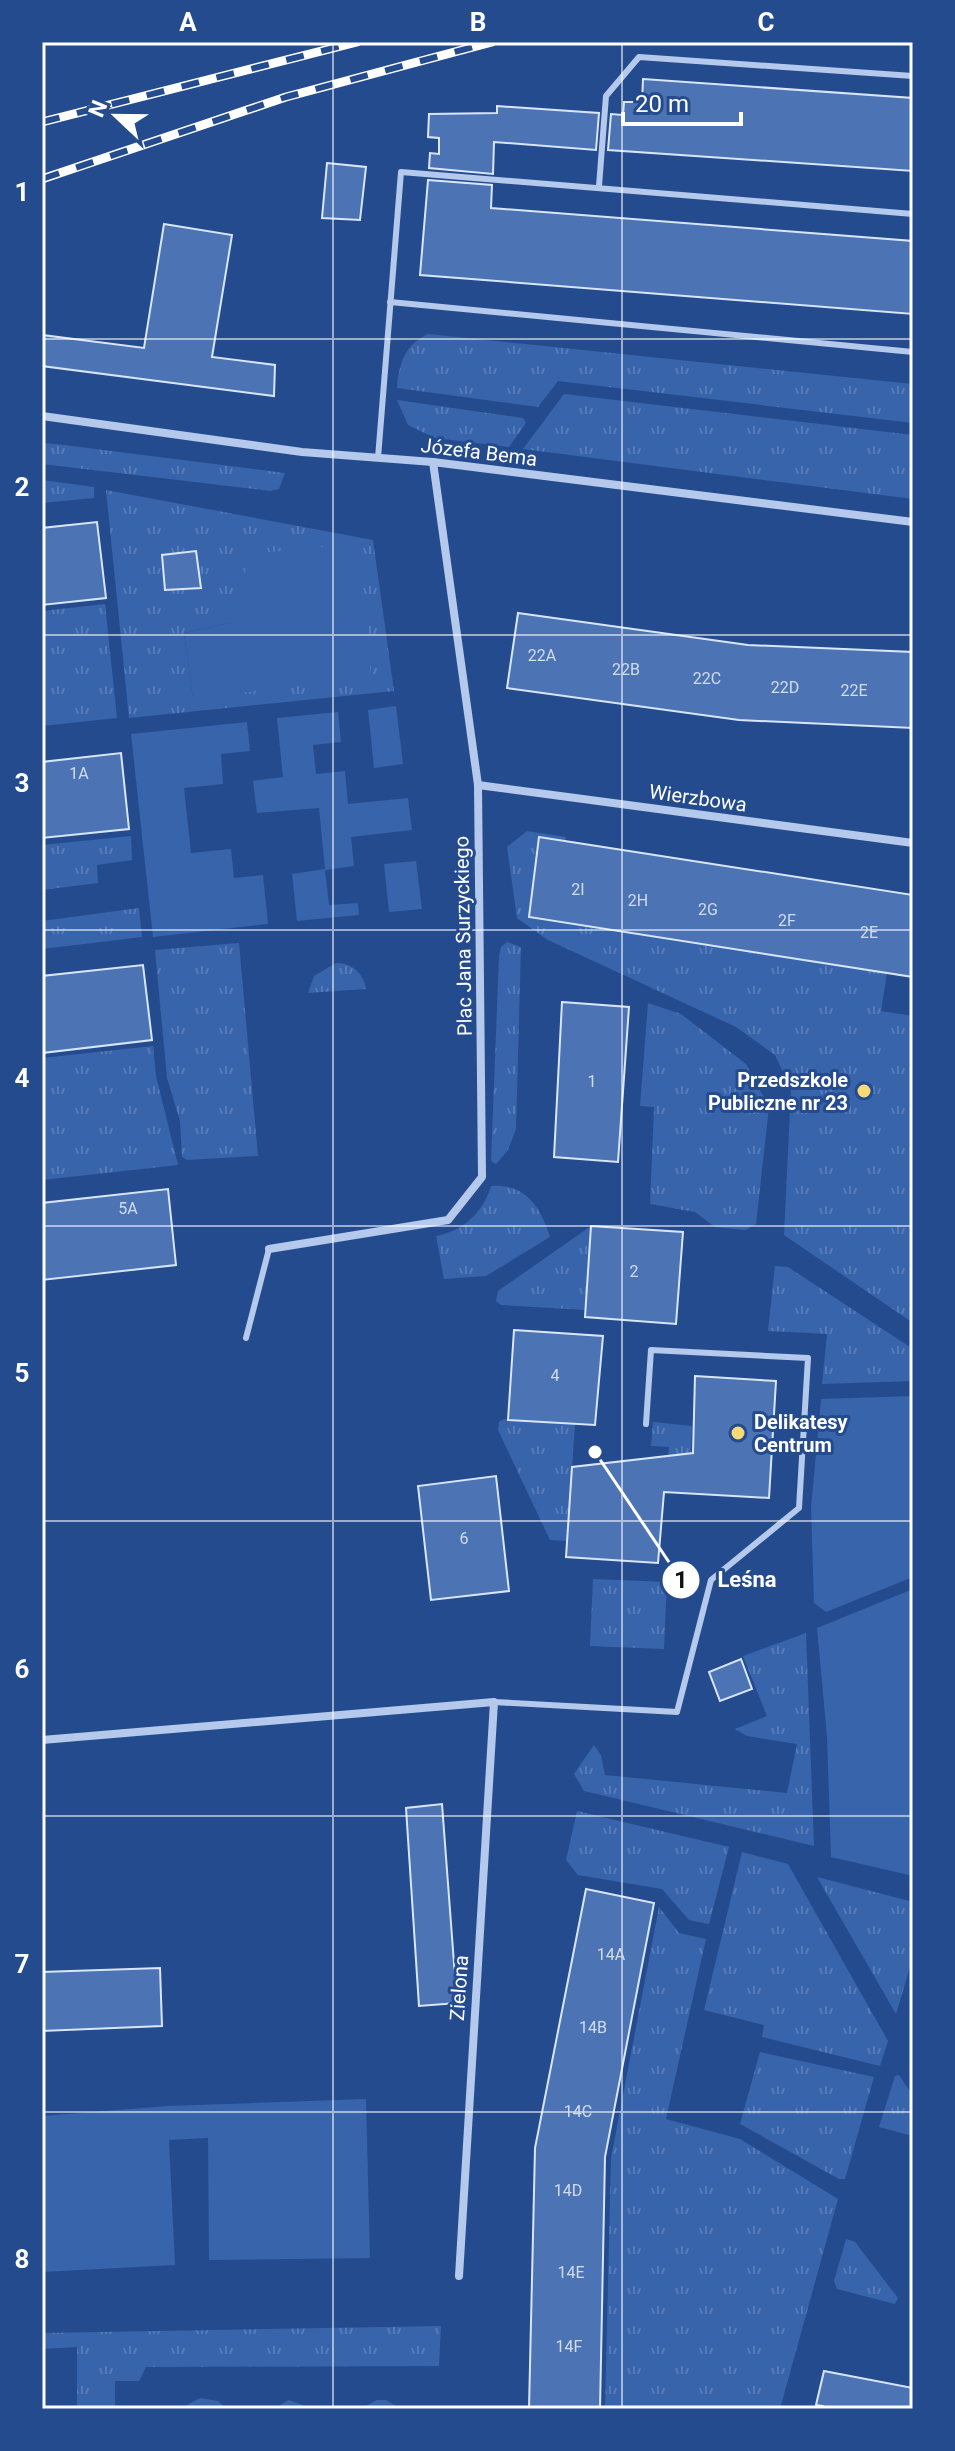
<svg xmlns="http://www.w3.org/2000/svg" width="955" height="2451" font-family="Roboto,sans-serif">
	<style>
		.grass { fill: url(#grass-tufts); fill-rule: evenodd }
		.park { fill: #3864ab }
		.building { fill: #4c74b5; stroke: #d9e5f9; stroke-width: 2 }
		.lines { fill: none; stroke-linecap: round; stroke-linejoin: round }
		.service { stroke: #b4c9eb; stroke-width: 6 }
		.minor { stroke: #b4c9eb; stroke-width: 8 }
		.rail-casing { stroke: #fff; stroke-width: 9 }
		.rail { stroke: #244b8e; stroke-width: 6; stroke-dasharray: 18; stroke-linecap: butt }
		.grid { fill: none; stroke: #fff; stroke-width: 2; stroke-opacity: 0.55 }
		.poi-dot { fill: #f6da78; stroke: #244b8e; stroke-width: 3 }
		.labels { text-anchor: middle; stroke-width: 6; stroke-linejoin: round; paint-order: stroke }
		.number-label { font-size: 16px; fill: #d2dcec }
		.street-label { font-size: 20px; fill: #fff; stroke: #244b8e }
		.poi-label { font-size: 20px; font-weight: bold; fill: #fff; stroke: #244b8e; text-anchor: end }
		.leader { fill: none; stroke: #fff; stroke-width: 3 }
		.callout-dot { fill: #fff; stroke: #244b8e; stroke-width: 3 }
		.mark-label { font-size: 24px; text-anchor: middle; font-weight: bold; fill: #111 }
		.callout-label { font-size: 22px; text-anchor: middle; font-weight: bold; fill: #fff; stroke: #244b8e; stroke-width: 6; stroke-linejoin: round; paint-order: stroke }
		.neatline { fill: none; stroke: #fff; stroke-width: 3 }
		.grid-label { font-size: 26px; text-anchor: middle; font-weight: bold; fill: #fff }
	</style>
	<defs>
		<pattern id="grass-tufts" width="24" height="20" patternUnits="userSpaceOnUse" patternTransform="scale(2)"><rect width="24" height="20" fill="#3864ab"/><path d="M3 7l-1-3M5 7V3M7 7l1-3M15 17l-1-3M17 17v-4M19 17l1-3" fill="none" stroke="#567bb8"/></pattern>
	</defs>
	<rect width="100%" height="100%" fill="#244b8e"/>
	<g class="grass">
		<path d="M428,334L913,384V423L558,381L538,407L397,388C399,364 405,344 428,334Z"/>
		<path d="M564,394L913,435V499L523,449Z"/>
		<path d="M397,400L523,418L526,423L509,447L435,438L408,425Z"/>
		<path d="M42,443L56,444L285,473L279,489L270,491L42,464Z"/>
		<path d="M42,480L94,487V498L42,503Z"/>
		<path d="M106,490L373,540L394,691L129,718ZM234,622L193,698L184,633Z"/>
		<path d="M105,604L117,718L42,726V611Z"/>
		<path d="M527,831L566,837L565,841L539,837L529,917L887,973L881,1011L913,1016V1323L784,1235L791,1089L775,1055L736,1027L548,940L517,918L507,847Z"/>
		<path d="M131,836L132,860L97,865L98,883L42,890V845Z"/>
		<path d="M139,908L142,937L42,949V921Z"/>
		<path d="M507,942L521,947L516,1129L508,1150L496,1164L491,1161L499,956L501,947Z"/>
		<path d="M239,943L258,1156L187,1160L182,1157L180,1121L167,1078L155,950Z"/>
		<path d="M336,963C351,962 364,974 366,989L308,993L314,976Z"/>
		<path d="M648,1003L681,1014L746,1064L769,1107L756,1224L745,1230L715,1227L695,1212L650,1204L654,1107L640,1106Z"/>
		<path d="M153,1046L156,1076L178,1165L42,1180V1058Z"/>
		<path d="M491,1186C526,1183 541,1208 550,1237L486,1276L444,1279L436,1236C463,1231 483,1213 491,1186Z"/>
		<path d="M591,1226L585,1310L501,1305L496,1301L498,1291Z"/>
		<path d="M775,1266L788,1267L913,1349V1381L822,1384L827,1334L768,1331Z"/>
		<path d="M504,1419L575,1424L567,1541L550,1540L498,1430L499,1422Z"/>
		<path d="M653,1422L692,1426L690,1471L667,1469L669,1447L651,1446Z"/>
		<path d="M593,1579L667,1582L664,1649L590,1646Z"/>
		<path d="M806,1633L814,1846L584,1791L574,1774L594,1745L601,1755L605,1775L787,1793L797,1744L747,1736L735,1729L767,1716L743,1656Z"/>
		<path d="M577,1811L729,1847L709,1924L689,1920L662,1889L578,1875L566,1860Z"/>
		<path d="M742,1852L788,1864L888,2041L880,2066L762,2037L764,2025L704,2010Z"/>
		<path d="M817,1877L913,1902V1957L896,2014Z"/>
		<path d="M659,1907L679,1933L706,1939L666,2119L740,2139L838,2199L780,2409H605L611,2158Z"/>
		<path d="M760,2052L874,2077L845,2179H839L740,2124Z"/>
		<path d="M899,2075L913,2096V2136L879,2127L895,2076Z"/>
		<path d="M846,2239L855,2242L898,2298L895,2304L837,2289L834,2281Z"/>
		<path d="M441,2326L439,2366L146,2367L139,2381H115V2409H77V2347L42,2349V2333Z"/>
		<path d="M200,2398L218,2401L227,2409H180Z"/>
		<path d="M289,2400L313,2409H273Z"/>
		<path d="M377,2400H386L401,2409H360Z"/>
	</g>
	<g class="park">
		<path d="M359,543L371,676L193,699L184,633L234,622L249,554Z"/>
		<path d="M396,706L403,764L374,768L368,710Z"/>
		<path d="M338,712L341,742L313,745L316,774L345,771L348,804L408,798L412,830L351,837L354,866L325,870L329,905L358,903L359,915L297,921L292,874L325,869L319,808L257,813L253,781L283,777L277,718Z"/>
		<path d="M247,722L250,751L221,754L223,784L184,788L191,853L231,849L234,878L263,875L268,924L153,937L131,734Z"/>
		<path d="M416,861L422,909L389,912L384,864Z"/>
		<path d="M913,1396V1577L826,1612L814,1603L811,1508L821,1399Z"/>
		<path d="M913,1589V1876L831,1857L827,1737L817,1628Z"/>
		<path d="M366,2099L370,2258L209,2260L208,2138L169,2140L175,2265L42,2272V2116L168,2106Z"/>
	</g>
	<g class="building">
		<path d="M643,79L913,98V171L608,150L611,114L623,115L624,102H642Z"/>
		<path d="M497,106L599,113L596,150L494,142L493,174L429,168L430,153L439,154V138L428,137L429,114L497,113Z"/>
		<path d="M327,163L366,167L360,220L322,218Z"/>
		<path d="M428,180L492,185L491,208L913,241V314L420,275Z"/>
		<path d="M164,224L232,235L212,357L275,365L274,396L42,366V335L144,348Z"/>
		<path d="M97,522L106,598L42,605V528Z"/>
		<path d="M196,551L201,588L165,590L162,555Z"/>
		<path d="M518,613L748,645L913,652V728L739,720L507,688Z"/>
		<path d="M121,753L129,829L42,838V762Z"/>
		<path d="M539,837L913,895V977L529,917Z"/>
		<path d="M143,965L152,1040L42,1053V976Z"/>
		<path d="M562,1002L629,1007L618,1162L554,1157Z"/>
		<path d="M168,1189L176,1265L42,1280V1203Z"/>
		<path d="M591,1226L683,1232L676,1324L585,1317Z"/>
		<path d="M514,1330L603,1336L595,1425L508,1420Z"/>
		<path d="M695,1376L776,1381L769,1498L664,1492L658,1563L566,1557L572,1467L693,1453Z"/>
		<path d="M496,1476L509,1591L431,1600L418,1486Z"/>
		<path d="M741,1659L752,1689L720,1701L709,1672Z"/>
		<path d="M442,1804L457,2003L419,2006L406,1808Z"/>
		<path d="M586,1889L654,1903L605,2157L600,2409H529L535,2148Z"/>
		<path d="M160,1968L162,2026L42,2031V1972Z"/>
		<path d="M824,2371L913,2388V2409H822L823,2406L816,2405Z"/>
	</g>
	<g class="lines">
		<g class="service">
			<path d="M599,186L606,96L639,57L913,76"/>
			<path d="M390,302L913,352"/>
			<path d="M378,458L401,172L913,214"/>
			<path d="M246,1338L269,1249"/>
			<path d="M494,1702L677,1712L711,1580L799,1508L808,1358L651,1350L646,1424"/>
		</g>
		<g class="minor">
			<path d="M42,416L302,452L433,462L913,522"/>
			<path d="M478,785L913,843"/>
			<path d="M269,1249L448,1220L482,1177L478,785L433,462"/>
			<path d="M42,1740L494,1702L459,2276"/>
		</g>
		<g class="rail-casing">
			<g id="rail">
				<path d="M42,122L357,42"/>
				<path d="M42,179L286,97L492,42"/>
			</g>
		</g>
		<use href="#rail" class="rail"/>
	</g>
	<path class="grid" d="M333,42V2409M622,42V2409M42,339H913M42,635H913M42,930H913M42,1226H913M42,1521H913M42,1816H913M42,2112H913"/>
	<g class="poi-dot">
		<circle cx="864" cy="1091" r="8"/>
		<circle cx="738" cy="1433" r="8"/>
	</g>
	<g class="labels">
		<g class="number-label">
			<text x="542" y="661">22A</text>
			<text x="626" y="675">22B</text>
			<text x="707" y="684">22C</text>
			<text x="785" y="693">22D</text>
			<text x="854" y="696">22E</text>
			<text x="79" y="779">1A</text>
			<text x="578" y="895">2I</text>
			<text x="638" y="906">2H</text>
			<text x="708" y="915">2G</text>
			<text x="787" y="926">2F</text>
			<text x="869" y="938">2E</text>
			<text x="592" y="1087">1</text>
			<text x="128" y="1214">5A</text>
			<text x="634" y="1277">2</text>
			<text x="555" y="1381">4</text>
			<text x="464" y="1544">6</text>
			<text x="611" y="1960">14A</text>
			<text x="593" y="2033">14B</text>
			<text x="578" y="2117">14C</text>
			<text x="568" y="2196">14D</text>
			<text x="571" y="2278">14E</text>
			<text x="569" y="2352">14F</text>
		</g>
		<g class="street-label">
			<text transform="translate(479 452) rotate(7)" y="7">Józefa Bema</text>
			<text transform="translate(698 798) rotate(8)" y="7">Wierzbowa</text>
			<text transform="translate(463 936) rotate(-91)" y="7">Plac Jana Surzyckiego</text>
			<text transform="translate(459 1988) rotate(-86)" y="7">Zielona</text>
		</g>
		<g class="poi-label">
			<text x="848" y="1087">Przedszkole<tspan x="848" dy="23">Publiczne nr 23</tspan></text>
			<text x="754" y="1429" text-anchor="start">Delikatesy<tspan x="754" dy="23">Centrum</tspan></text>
		</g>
	</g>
	<path class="leader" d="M595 1452L681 1580"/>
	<g class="callout-dot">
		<circle cx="595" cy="1452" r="8"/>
		<circle cx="681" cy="1580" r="20"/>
	</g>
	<g class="mark-label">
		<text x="681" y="1588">1</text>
	</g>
	<g class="callout-label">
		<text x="747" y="1587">Leśna</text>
	</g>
	<rect width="955" height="2451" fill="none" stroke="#244b8e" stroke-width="88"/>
	<g transform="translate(116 116) rotate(292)" stroke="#244b8e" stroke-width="6" paint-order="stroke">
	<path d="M0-6L14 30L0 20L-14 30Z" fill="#ffffff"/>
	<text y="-12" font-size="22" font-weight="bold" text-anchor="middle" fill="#ffffff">N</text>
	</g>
	<path d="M623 112v12h118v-12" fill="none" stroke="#ffffff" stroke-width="4"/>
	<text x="635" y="112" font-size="24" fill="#ffffff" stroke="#244b8e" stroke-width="6" paint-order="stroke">20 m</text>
	<rect x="44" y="44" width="867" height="2363" class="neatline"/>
	<g class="grid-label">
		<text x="188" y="31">A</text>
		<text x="478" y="31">B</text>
		<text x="766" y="31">C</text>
		<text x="22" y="201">1</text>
		<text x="22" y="496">2</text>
		<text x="22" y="792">3</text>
		<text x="22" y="1087">4</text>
		<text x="22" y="1382">5</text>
		<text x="22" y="1678">6</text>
		<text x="22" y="1973">7</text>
		<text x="22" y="2268">8</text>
	</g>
</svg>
